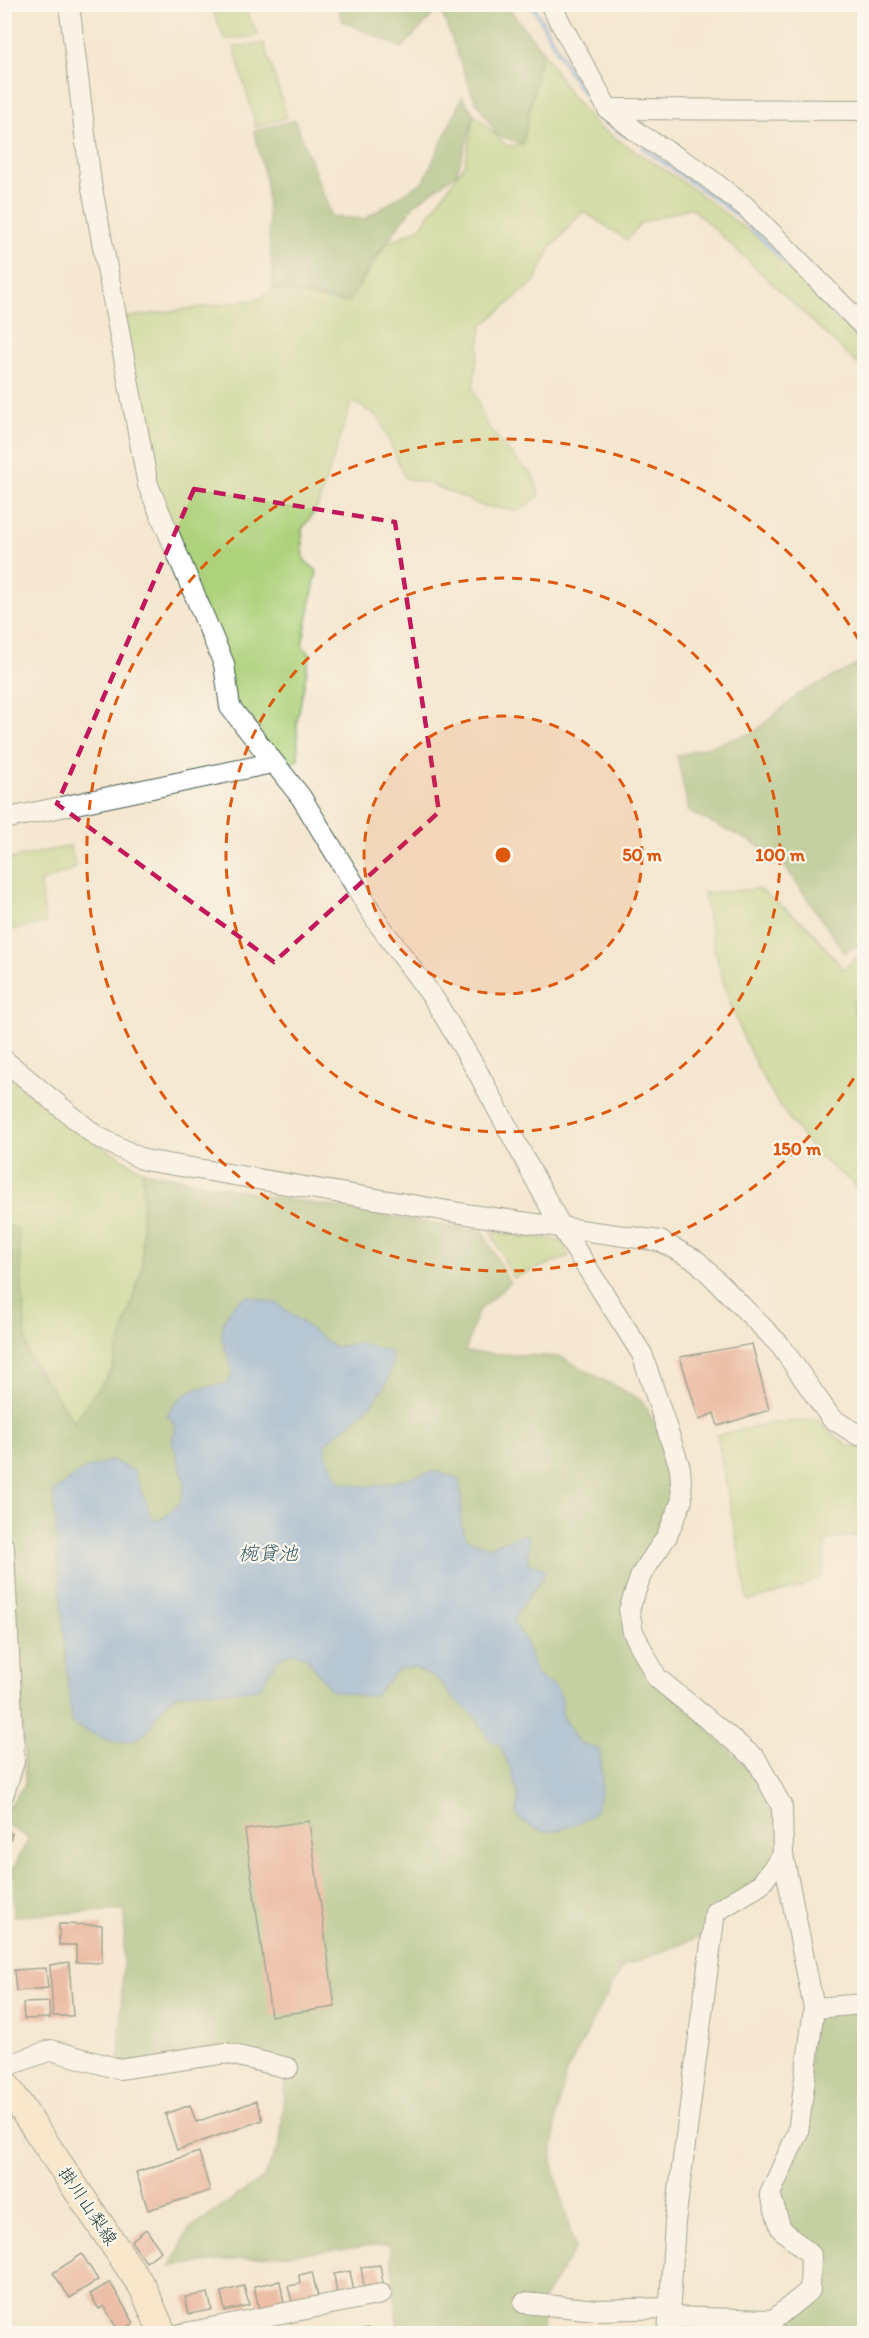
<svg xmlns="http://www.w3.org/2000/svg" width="869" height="2338" font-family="Itim,'Klee One',sans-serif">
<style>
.green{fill:#aed27b;stroke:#668858;stroke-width:1.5}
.forest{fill:#8ab46b;stroke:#547850;stroke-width:1.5}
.water{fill:#689ed5;stroke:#446e84;stroke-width:1.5}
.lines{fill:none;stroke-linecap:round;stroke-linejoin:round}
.stream{stroke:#689ed5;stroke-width:5}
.building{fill:#e08c75}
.minor-casing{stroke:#3f564b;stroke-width:22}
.secondary-casing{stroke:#3f564b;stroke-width:29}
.minor{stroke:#fff;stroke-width:20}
.secondary{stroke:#fbe6c4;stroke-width:27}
.marked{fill:none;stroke:#c2185b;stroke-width:4.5;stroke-dasharray:12 8;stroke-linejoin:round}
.ring{fill:none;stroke:#de580e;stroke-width:3;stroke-dasharray:10 8}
.labels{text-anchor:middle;stroke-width:4.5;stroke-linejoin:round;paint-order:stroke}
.street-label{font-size:18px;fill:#1f3d34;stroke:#fbf7ec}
.water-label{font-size:20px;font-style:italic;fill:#355a64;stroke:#fbf7ec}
.centre{fill:#de580e;stroke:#fbf7ec;stroke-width:3}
.ring-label{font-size:18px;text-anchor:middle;font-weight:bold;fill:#de580e;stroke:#fbf7ec;stroke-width:4.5;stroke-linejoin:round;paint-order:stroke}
</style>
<rect width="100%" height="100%" fill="#fbf7ec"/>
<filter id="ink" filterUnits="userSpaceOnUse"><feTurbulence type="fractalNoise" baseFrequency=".0167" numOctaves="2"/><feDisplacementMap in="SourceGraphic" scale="12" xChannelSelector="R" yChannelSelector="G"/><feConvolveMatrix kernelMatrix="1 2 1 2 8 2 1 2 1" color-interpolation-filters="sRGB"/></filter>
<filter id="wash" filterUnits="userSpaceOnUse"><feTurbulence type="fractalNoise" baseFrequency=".008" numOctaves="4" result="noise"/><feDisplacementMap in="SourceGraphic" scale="24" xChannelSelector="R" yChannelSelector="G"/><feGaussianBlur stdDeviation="1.35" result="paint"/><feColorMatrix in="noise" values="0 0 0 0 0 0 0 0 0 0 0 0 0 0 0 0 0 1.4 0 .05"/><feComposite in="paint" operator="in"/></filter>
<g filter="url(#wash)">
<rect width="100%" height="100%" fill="#f5e7d0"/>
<g class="green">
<polygon points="211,5 242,5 259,35 225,40"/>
<polygon points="264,43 287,117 256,127 234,47"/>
<polygon points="542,50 570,94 598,127 679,179 792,263 864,344 864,370 691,207 641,223 627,240 583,211 551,248 534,282 482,326 473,388 486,424 519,463 533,475 540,496 518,511 483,506 428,483 405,478 379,417 352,401 317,508 302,529 304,560 317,571 302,645 310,654 297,722 298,759 287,766 244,728 147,464 124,318 259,299 273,289 342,303 359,286 387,243 420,228 465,164 474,114 507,146 523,144"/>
<polygon points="70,846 76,868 40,883 46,923 5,931 5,860"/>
<path d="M 759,889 L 808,926 L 843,969 L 864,951 L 864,1037 L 852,1000 L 864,1050 L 864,1197 C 854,1180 835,1171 820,1158 C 813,1151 806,1141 800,1133 C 746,1066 716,977 704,893 Z"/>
<polygon points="4,1073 66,1124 143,1171 142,1268 112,1370 74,1422 27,1354 18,1230 5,1225"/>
<polygon points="491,1232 563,1241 569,1256 513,1278"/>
<polygon points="816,1420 849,1447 864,1447 864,1534 826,1540 823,1575 801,1587 748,1601 717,1435 772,1423"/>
</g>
<g class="forest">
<polygon points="338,5 506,5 542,50 523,144 497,135 473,96 440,7 402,48 342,21"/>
<polygon points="462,97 474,114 457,173 414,205 370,265 349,302 273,289 266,182 254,131 295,120 332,217 365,219 424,181"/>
<polygon points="864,661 864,943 844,952 784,865 754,843 689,812 677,756 753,733 799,694"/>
<polygon points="143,1171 263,1195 483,1232 510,1283 478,1311 465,1352 561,1357 641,1400 676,1458 673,1506 629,1610 657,1678 777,1798 783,1855 702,1936 622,1967 566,2073 556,2120 552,2161 575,2249 540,2304 543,2333 398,2333 390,2244 170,2266 189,2229 263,2178 280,2144 285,2081 295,2063 226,2053 119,2069 125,1910 14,1916 13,1869 29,1838 5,1824 4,1814 25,1784 12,1530 4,1520 5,1225 18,1229 27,1354 74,1422 112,1370 142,1268"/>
<polygon points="814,2008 864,2013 864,2333 772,2334 811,2289 811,2255 781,2229 772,2189 803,2125"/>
</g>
<path class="water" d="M 249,1296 L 278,1304 L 334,1347 L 361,1343 L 391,1352 C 398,1391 354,1420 327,1442 L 326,1455 L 340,1481 C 378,1495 395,1478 431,1472 C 439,1471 450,1476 458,1479 C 467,1505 454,1514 467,1539 L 488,1547 L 523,1534 L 529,1536 L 528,1563 L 545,1569 C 540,1589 522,1599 514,1621 L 525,1641 L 537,1676 L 555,1686 L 562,1698 L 562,1716 L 578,1742 L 599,1749 C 603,1768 605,1807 586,1819 C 580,1823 572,1826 565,1828 C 544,1836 532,1830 516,1815 L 519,1799 L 511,1769 L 500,1746 L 488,1739 L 475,1716 L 450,1696 L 439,1680 L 412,1667 L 398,1670 L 376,1695 L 361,1696 L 331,1690 L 306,1657 L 292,1652 L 277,1660 L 260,1688 C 233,1695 205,1686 178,1695 C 165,1699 158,1714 151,1725 C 131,1757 95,1737 71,1722 L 53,1492 L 83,1470 L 112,1460 L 133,1470 L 153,1521 L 162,1519 L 181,1502 L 185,1483 L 172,1441 L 176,1426 L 167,1415 C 184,1388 196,1388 226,1384 L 233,1374 C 229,1349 213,1339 228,1314 C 234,1303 238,1300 249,1296 Z"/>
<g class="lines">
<g class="stream">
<polyline points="532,4 570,73 603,120 626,136"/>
<polyline points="644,148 741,217 864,343"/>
</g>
</g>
<g id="blocks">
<g class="building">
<polygon points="752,1344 769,1410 718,1426 714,1413 699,1420 680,1357"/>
<polygon points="309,1821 335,2007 271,2016 245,1830"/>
<polygon points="4,1831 12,1834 5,1853 4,1853"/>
<polygon points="59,1924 102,1925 102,1963 76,1962 76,1945 59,1945"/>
<polygon points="69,1962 73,2016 53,2016 50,1965"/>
<polygon points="46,1968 48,1988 16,1991 14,1970"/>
<polygon points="49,2002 50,2018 24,2019 23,2003"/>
<polygon points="256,2101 263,2120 177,2150 165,2114 190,2105 196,2122"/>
<polygon points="199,2152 210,2191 148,2210 136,2172"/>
<polygon points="146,2229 161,2251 146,2262 131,2241"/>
<polygon points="82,2254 98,2280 70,2298 53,2273"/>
<polygon points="380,2265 383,2284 364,2287 361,2267"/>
<polygon points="350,2271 354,2292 337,2295 334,2274"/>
<polygon points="312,2272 318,2297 292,2302 288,2286 300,2284 299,2275"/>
<polygon points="280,2281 284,2304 259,2309 254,2286"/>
<polygon points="110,2282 134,2323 119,2332 104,2306 99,2309 90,2294"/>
<polygon points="244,2286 249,2305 225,2311 221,2292"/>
<polygon points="208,2293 212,2310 189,2314 185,2297"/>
<polygon points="369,2328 370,2334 350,2334 349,2331"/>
</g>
</g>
</g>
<g filter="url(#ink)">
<use href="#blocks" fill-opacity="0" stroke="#3f564b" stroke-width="1.5"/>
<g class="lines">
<g class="minor-casing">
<g id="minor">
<polyline points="69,4 91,183 148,485 224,664 230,707 301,797 378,923 434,999 476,1069 560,1225 642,1354 680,1468 682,1500 667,1536 641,1575 629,1610 633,1632 657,1678 756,1759 782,1807 783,1855 814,2008 798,2132 770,2194 781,2229 811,2255 810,2290 773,2320 772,2334"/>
<polyline points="550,4 608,109 641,135 698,170 746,207 864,327"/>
<polyline points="608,109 864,110"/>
<polyline points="4,819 272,763"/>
<polyline points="4,1060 96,1136 144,1160 472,1215 660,1241 697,1261 780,1345 831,1418 858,1435 864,1436"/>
<polyline points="4,1547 14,1762 4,1793"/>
<polyline points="814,2008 864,2004"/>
<polyline points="4,2067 51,2050 119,2069 226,2053 288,2068"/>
<polyline points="524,2303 598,2310 669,2308"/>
<polyline points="669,2317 773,2320"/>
<polyline points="181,2334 381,2294"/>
<polyline points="668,2334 675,2222 715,1912 760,1885 783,1855"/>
</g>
</g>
<g class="secondary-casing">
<polyline id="secondary" points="4,2082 143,2288 163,2334"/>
</g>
<use href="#minor" class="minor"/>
<use href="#secondary" class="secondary"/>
</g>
</g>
<path d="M0 0H869V2338H0ZM 194,489 L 395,522 L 439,812 L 274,962 L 57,804 Z" fill="#f5e7d0" fill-opacity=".55" fill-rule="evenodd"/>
<path class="marked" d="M 194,489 L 395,522 L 439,812 L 274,962 L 57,804 Z"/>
<circle cx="503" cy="855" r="139" fill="#de580e" fill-opacity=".12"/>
<g class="ring">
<circle cx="503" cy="855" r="139"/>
<circle cx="503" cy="855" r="277"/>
<path d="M863 1063A416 416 0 1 1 863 647"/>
</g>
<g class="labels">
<g class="street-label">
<text transform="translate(88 2206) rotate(56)" y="6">掛川山梨線</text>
</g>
<g class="water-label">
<text x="268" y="1560">椀貸池</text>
</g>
</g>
<circle cx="503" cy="855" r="9" class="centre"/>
<g class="ring-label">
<text x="642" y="861">50 m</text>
<text x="780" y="861">100 m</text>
<text x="797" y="1155">150 m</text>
</g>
<rect width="869" height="2338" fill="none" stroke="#fbf7ec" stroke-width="24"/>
</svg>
